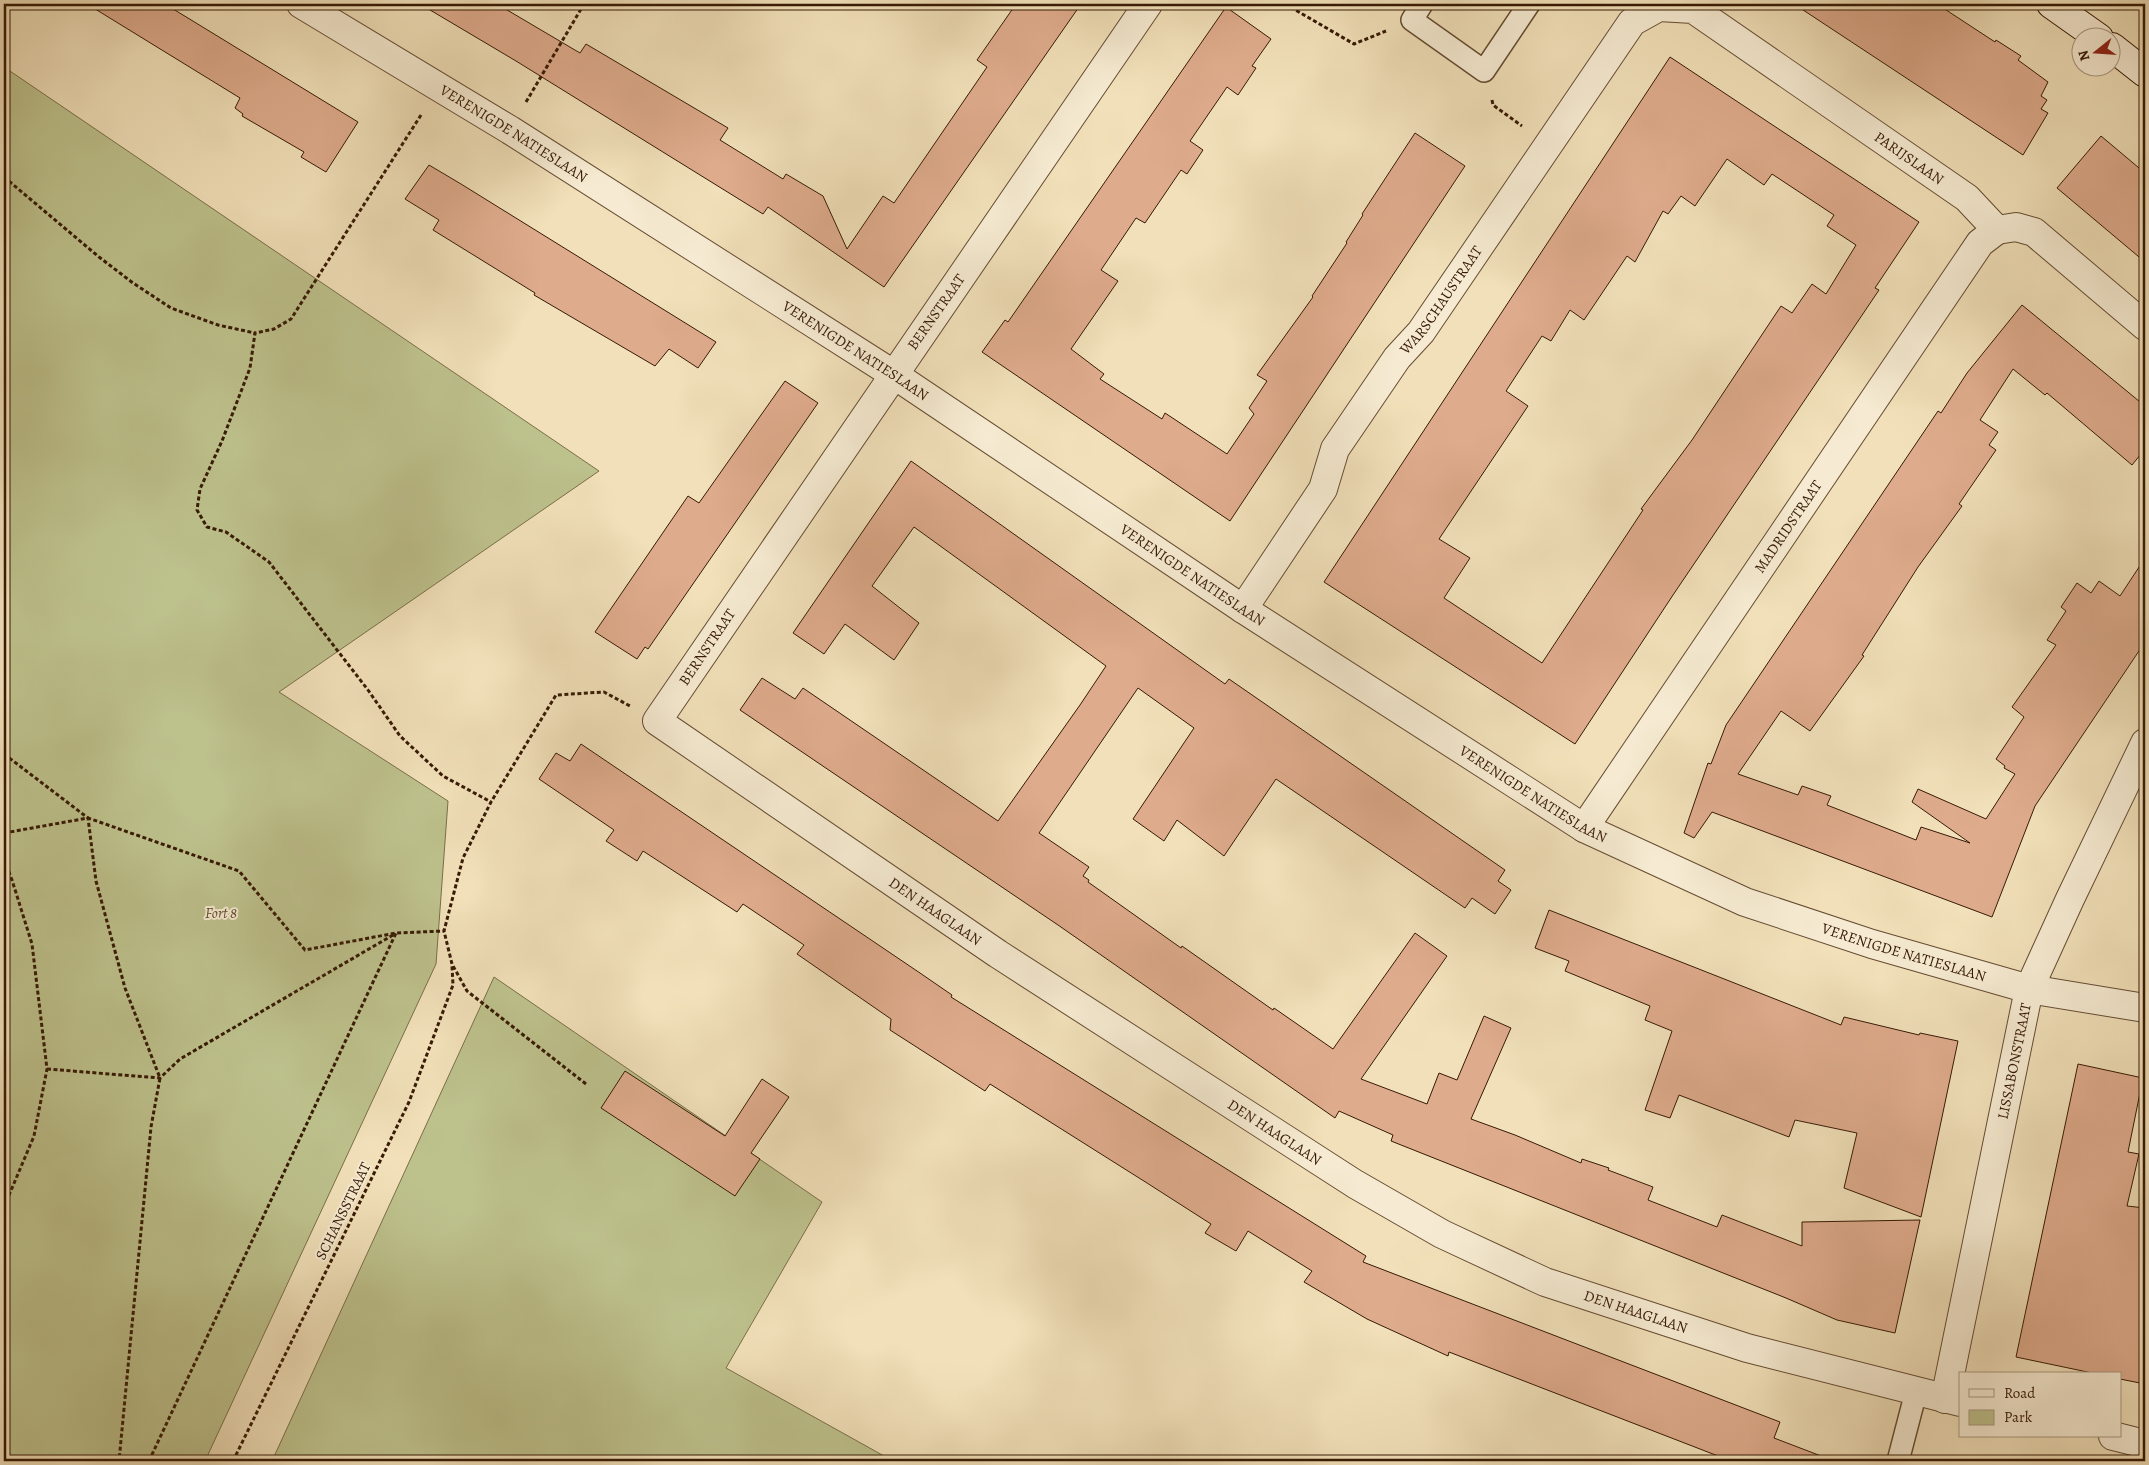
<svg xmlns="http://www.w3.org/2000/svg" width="2149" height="1465" font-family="Alegreya,serif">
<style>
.green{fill:#bdc18c;stroke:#7a6e48}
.building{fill:#deab8c;stroke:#371a05;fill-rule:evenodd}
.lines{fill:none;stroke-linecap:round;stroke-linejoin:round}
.lane-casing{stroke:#664c32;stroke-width:24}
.street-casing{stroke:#664c32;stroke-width:30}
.secondary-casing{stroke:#371a05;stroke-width:30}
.path{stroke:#371a05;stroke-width:3;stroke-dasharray:4 2.5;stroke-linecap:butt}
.lane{stroke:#f6ebd2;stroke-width:21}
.street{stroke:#f6ebd2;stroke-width:28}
.secondary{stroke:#f6ebd2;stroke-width:28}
.labels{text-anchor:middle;stroke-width:4;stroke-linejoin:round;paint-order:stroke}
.street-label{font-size:15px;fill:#371a05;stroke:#f6ebd2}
.park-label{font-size:15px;font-style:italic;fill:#5f4c2e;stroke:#f6ebd2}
</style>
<rect width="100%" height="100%" fill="#f1e0b9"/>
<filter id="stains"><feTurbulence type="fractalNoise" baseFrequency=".004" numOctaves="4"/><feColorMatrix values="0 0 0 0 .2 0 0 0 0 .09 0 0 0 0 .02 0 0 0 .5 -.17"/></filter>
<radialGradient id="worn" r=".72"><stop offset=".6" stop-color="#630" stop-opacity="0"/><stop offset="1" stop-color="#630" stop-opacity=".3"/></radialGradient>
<g class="green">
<polygon points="4,67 599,471 279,692 448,801 436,964 205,1461 4,1461"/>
<polygon points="494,977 822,1202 726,1368 893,1461 272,1461"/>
</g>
<g class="building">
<polygon points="87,4 165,4 358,122 326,172 301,157 304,152 242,116 243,114 235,108 240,98"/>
<polygon points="420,4 497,4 580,53 586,44 728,128 720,140 783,179 786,174 823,196 847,249 883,196 894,203 987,67 977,60 1016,4 1081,4 884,287 768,207 763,214 516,61"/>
<polygon points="1794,4 1937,4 1995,42 1996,40 2021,56 2018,60 2048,82 2041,96 2047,100 2041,109 2048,113 2023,155"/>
<polygon points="1226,7 1271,39 1252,66 1256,68 1238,95 1227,87 1190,141 1203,150 1187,174 1181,170 1145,223 1136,218 1101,270 1118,281 1071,349 1104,374 1100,379 1162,419 1165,413 1227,454 1254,414 1249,408 1267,381 1257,375 1313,297 1312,296 1347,243 1346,242 1363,215 1362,214 1415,133 1465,166 1230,521 982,352 1005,320 1008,322"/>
<path d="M 1670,57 L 1919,222 L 1875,288 L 1879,290 L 1848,336 L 1673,595 L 1575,744 L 1324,582 ZM 1727,159 L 1764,185 L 1772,174 L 1834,215 L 1827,226 L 1856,245 L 1826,294 L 1812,284 L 1792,313 L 1781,306 L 1692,440 L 1641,509 L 1643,510 L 1542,663 L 1444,598 L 1470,558 L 1439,539 L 1528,406 L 1506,391 L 1542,336 L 1551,341 L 1570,310 L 1584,320 L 1627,256 L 1635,262 L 1663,211 L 1668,214 L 1681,196 L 1695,206 Z"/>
<polygon points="2101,136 2145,173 2145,262 2057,188"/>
<polygon points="429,165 461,184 716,342 698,368 669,349 655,366 534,295 535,293 433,230 439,220 405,199"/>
<polygon points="2022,305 2145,406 2145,449 2132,465 2047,393 2045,395 2013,369 1980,420 1998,432 1989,445 1996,450 1959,504 1962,506 1918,567 1862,655 1864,656 1810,731 1781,711 1738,774 1798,795 1802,786 1831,796 1827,805 1916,840 1921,827 1970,843 1912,802 1918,789 1986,819 2015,774 2004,768 2005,766 1996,759 2024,717 2012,707 2056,645 2047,640 2066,611 2061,607 2077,583 2091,593 2099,581 2120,596 2145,558 2145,642 2035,806 1992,917 1712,812 1694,838 1684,833 1708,763 1711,764 1726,725 1938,411 1941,413 1967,373"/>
<polygon points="785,381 818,403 648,649 645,647 637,659 595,632 688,496 699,503"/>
<polygon points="911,461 1225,684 1229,679 1505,870 1498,881 1511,890 1495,914 1472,898 1465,908 1276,779 1224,856 1177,820 1164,841 1133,819 1194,728 1138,688 1039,833 1089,867 1083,876 1089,880 1088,882 1181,948 1182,946 1273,1010 1274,1008 1333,1049 1415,933 1447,956 1361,1079 1427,1104 1439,1073 1457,1080 1484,1016 1511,1028 1471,1119 1515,1135 1581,1163 1582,1159 1609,1168 1608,1170 1653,1187 1648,1200 1717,1227 1722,1215 1802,1246 1802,1222 1920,1220 1895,1333 1837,1320 1786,1298 1391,1141 1393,1135 1339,1111 1335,1118 1058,925 740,710 762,678 795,699 803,688 998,821 1080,705 1106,666 914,527 872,586 919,623 894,660 845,624 824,654 793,633"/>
<polygon points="581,744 920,973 952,995 951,997 1366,1256 1363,1262 1780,1422 1774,1438 1829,1459 1829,1461 1731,1461 1449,1352 1448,1356 1367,1319 1304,1282 1312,1271 1248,1231 1236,1251 1205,1233 1211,1224 1147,1183 990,1084 985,1091 890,1030 891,1019 797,954 804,945 743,904 737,912 643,851 637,861 606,841 614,830 539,779 556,753 570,761"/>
<polygon points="1549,910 1841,1025 1844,1017 1919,1035 1920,1033 1958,1041 1921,1217 1844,1188 1857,1133 1795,1120 1789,1137 1679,1095 1670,1118 1645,1110 1672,1031 1645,1020 1650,1006 1565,971 1569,961 1535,948"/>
<polygon points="2078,1064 2143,1078 2128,1152 2139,1154 2127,1206 2145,1208 2145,1384 2120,1379 2120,1374 2097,1374 2016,1357"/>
<polygon points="625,1071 725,1136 762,1079 789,1097 751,1153 760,1159 735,1196 601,1108"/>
</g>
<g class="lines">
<g class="lane-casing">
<g id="lane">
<polyline points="1422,4 1412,20 1484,71 1529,4"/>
<polyline points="1898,1461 1916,1392"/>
</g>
</g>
<g class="street-casing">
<g id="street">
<path id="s1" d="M 301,4 L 510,130 L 893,374 L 1243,609 L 1584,828 L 1745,902 L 1872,944 L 2029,989 L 2145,1008"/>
<path id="s2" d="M 1148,4 L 657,721 L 998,954 L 1355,1184 L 1442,1234 L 1545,1282 L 1747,1348 L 1960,1402"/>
<polyline points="1997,230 2016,227 2034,232 2145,326"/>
<path id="s3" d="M 1243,609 L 1323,489 L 1335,449 L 1397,358 L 1421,332 L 1632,22 L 1659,7 L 1693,9 L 1967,198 L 1997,230"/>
<path id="s4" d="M 1584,828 L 1980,243 L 1997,230"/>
<path id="s5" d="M 1945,1399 L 2029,989 L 2070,899 L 2145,743"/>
<polyline points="2113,1436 2145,1444"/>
</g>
</g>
<g class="secondary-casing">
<g id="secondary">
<polyline points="2051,4 2099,38"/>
<polyline points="2112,47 2145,73"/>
</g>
</g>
<g class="path">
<polyline points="1285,4 1354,44 1386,31"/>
<polyline points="1492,100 1493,105 1522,126"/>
<polyline points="526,102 584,4"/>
<polyline points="421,115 291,319 274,329 255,333 250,368 222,441 200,489 197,510 207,527 226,532 269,562 368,690 400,736 443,776 491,802"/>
<polyline points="4,177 99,257 133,283 171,308 218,325 255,333"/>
<polyline points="4,754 88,818 96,881 125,988 160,1078 151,1127 119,1461"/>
<polyline points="4,833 88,818 239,871 305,950 396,933 444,931"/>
<polyline points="4,859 12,880 32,944 47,1069 34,1136 4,1207"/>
<polyline points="47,1069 160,1078 180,1059 393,935"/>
<polyline points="586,1084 467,991 452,964 444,931 463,858 491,802 556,695 604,692 630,706"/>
<polyline points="149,1461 396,933"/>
<polyline points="233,1461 409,1102 453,985 452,966"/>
</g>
<use href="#lane" class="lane"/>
<use href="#street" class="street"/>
<use href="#secondary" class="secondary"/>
</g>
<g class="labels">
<g class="street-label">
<text dy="5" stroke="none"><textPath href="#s1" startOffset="249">VERENIGDE NATIESLAAN</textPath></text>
<text dy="5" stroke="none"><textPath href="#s3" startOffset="1034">PARIJSLAAN</textPath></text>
<text dy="5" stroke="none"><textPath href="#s3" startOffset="369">WARSCHAUSTRAAT</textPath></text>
<text transform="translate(936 312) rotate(-55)" y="5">BERNSTRAAT</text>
<text dy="5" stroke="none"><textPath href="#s1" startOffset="654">VERENIGDE NATIESLAAN</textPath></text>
<text dy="5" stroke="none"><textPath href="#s4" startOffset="364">MADRIDSTRAAT</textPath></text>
<text dy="5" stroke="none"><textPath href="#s1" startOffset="1059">VERENIGDE NATIESLAAN</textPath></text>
<text transform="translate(707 647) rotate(-56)" y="5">BERNSTRAAT</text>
<text dy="5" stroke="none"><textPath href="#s1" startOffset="1464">VERENIGDE NATIESLAAN</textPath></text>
<text dy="5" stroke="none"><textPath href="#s2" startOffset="1206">DEN HAAGLAAN</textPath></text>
<text dy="5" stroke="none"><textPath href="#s1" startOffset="1869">VERENIGDE NATIESLAAN</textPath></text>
<text dy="5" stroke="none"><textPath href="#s5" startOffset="345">LISSABONSTRAAT</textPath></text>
<text dy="5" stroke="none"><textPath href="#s2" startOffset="1611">DEN HAAGLAAN</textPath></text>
<text transform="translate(343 1211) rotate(-64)" y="5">SCHANSSTRAAT</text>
<text dy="5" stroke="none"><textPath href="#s2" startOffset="2016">DEN HAAGLAAN</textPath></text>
</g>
<g class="park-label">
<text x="221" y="918">Fort 8</text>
</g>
</g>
<rect width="2149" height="1465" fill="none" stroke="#f1e0b9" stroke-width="20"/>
<rect x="5" y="5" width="2139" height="1455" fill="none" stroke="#371a05" stroke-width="2.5"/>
<rect x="10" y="10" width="2129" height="1445" fill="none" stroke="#371a05"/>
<rect x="1959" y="1372" width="162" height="65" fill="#f6ebd2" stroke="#aa9780"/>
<rect x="1969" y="1389" width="25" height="8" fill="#f6ebd2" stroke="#aa9780"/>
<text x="2004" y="1398" font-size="15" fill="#371a05">Road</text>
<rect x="1969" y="1410" width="25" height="15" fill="#bdc18c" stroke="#aa9780"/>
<text x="2004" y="1422" font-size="15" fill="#371a05">Park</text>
<g transform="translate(2096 52) rotate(253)"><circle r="24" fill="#f6ebd2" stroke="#aa9780"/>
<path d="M0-4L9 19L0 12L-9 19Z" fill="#8f2418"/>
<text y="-8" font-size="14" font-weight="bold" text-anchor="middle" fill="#371a05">N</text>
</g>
<rect width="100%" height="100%" filter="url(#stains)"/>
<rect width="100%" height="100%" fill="url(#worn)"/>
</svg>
